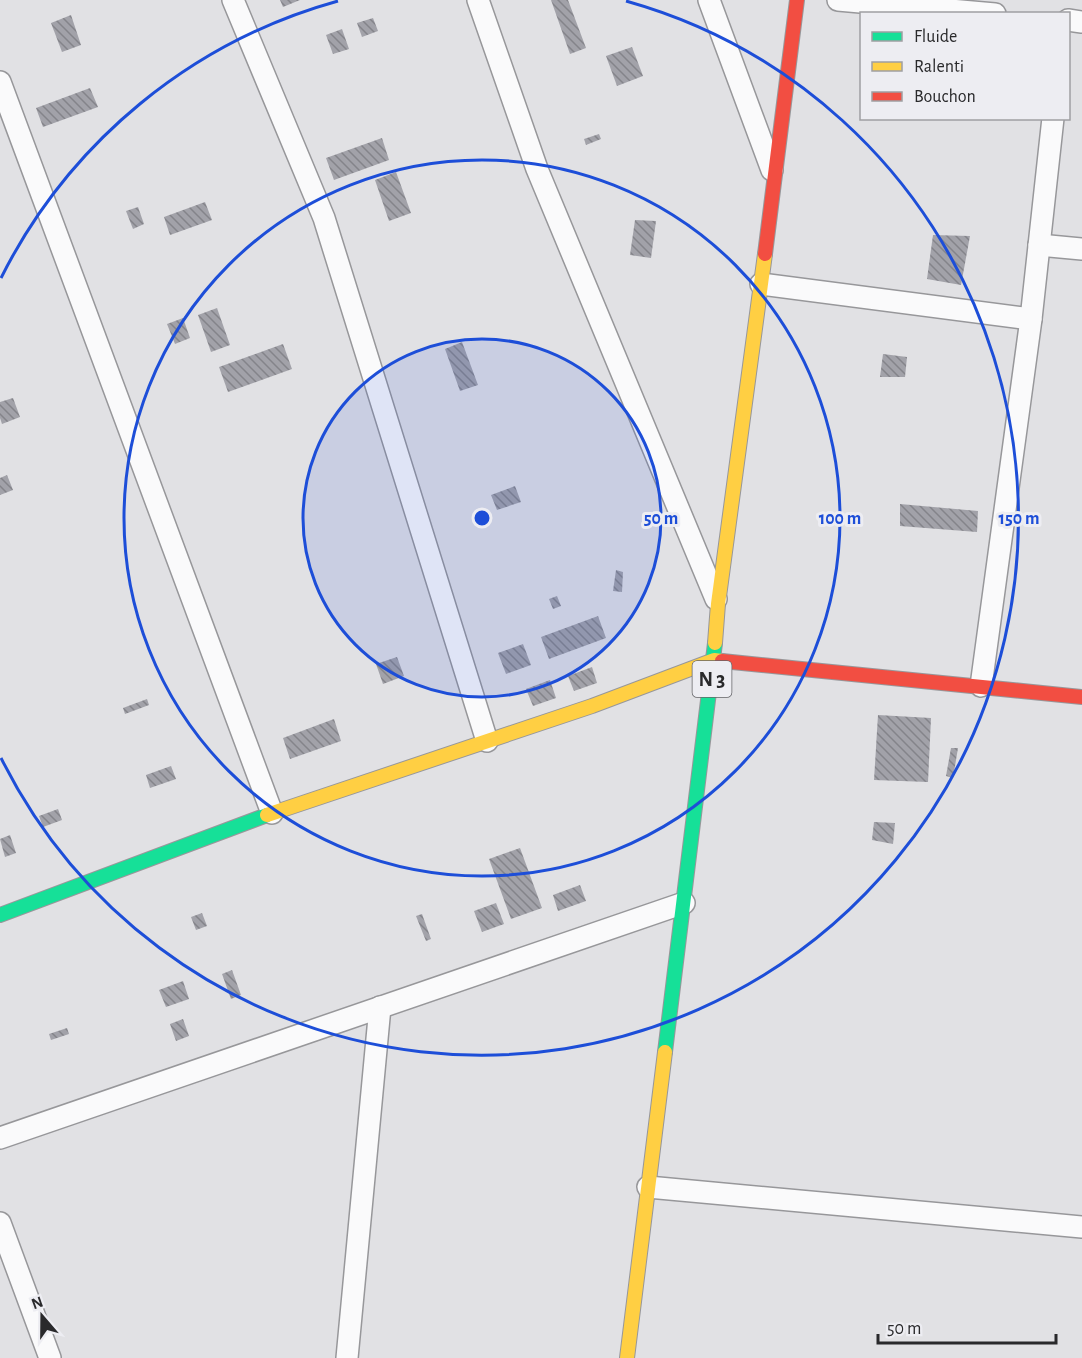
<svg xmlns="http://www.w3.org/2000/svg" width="1082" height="1358" font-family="'Alegreya Sans',sans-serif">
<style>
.building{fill:url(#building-back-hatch)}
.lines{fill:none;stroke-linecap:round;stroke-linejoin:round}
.street-casing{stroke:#97979a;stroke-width:24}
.fast-casing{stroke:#97979a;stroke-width:16}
.slow-casing{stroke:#97979a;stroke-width:16}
.jam-casing{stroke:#97979a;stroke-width:16}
.street{stroke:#fafafb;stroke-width:21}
.fast{stroke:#16e098;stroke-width:14}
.slow{stroke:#ffcf43;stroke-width:14}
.jam{stroke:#f24e42;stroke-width:14}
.ring{fill:none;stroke:#1d4ed8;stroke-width:3}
.labels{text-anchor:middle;stroke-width:6;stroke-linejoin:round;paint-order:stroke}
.shield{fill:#ededf2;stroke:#646467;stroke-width:1.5}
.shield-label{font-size:21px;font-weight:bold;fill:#29292b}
.centre{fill:#1d4ed8;stroke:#ededf2;stroke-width:3}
.ring-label{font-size:18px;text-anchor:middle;font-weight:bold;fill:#1d4ed8;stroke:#ededf2;stroke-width:6;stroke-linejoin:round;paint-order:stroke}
</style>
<defs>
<pattern id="building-back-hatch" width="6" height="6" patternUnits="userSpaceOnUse" patternTransform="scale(1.5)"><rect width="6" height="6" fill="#a2a2a9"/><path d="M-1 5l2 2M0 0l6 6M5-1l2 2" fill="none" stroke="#84848a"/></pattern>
</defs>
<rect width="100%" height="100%" fill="#e1e1e4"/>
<g class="building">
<polygon points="280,0 300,0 283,7"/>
<polygon points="551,0 568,0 586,48 570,54"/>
<polygon points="71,15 81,45 62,52 51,23"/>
<polygon points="373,18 378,31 362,37 357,23"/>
<polygon points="342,29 349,49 333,54 326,35"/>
<polygon points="632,47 643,76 617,86 606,56"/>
<polygon points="90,88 98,107 43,127 36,108"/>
<polygon points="599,134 601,139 586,145 584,139"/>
<polygon points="382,138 389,160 334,180 326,158"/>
<polygon points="396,172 411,213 389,221 375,180"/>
<polygon points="205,202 212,220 170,235 164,217"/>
<polygon points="138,207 144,224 133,229 126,211"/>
<polygon points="635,220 656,221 651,258 630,255"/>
<polygon points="933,235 970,236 961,285 927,279"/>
<polygon points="217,308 230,345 211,352 198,315"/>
<polygon points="183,318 190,338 175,344 167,324"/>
<polygon points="462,342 478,385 460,391 445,349"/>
<polygon points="283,344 292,369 228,392 219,367"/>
<polygon points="883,354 907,357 905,377 880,377"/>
<polygon points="13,398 20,417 2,424 0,418 0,402"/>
<polygon points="7,475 13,490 0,495 0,478"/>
<polygon points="515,486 521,502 497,510 491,495"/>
<polygon points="900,504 978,511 977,532 900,526"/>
<polygon points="616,570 623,572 622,592 613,591"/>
<polygon points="557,596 561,606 553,609 549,599"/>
<polygon points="598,616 606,638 549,659 541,637"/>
<polygon points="523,644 531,665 506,674 498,653"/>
<polygon points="397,657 404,676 383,684 376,664"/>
<polygon points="592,667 597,683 574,691 568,676"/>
<polygon points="550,680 556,698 533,706 526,689"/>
<polygon points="147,699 149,705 125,714 123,708"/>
<polygon points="878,715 931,718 928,782 874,780"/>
<polygon points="334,719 341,741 290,759 283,738"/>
<polygon points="951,748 958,748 953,778 946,776"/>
<polygon points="171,766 176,779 150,788 146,775"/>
<polygon points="58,809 62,820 43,827 39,816"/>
<polygon points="874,822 895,823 893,844 872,840"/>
<polygon points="10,835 16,853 5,857 0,839"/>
<polygon points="520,848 542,908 511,919 489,859"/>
<polygon points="580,885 586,901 558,911 553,895"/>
<polygon points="496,903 504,924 482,932 474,911"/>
<polygon points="202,913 207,926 196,930 191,917"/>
<polygon points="422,914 431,939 426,941 416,916"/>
<polygon points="232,970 241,995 231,999 222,974"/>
<polygon points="183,981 189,999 166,1007 159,990"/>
<polygon points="183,1019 189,1036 176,1041 170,1024"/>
<polygon points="67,1028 69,1034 51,1040 49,1034"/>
</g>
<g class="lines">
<g class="street-casing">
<g id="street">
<polyline points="233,0 324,218 487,741"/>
<polyline points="478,0 537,169 716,599"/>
<polyline points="709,0 772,170"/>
<polyline points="838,0 995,14"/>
<polyline points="1068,20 1082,22"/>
<polyline points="0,82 272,813"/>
<polyline points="1039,245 1082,249"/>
<polyline points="761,284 1031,319"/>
<polyline points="981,686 1031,319 1053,118"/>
<polyline points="0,1138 684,903"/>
<polyline points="648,1187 1082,1227"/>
<polyline points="0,1223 50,1358"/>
<polyline points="347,1358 380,1007"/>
</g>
</g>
<g class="fast-casing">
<g id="fast">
<polyline points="0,915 267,815"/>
<polyline points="665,1052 715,643"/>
</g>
</g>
<g class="slow-casing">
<g id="slow">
<polyline points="715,643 718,604 765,254"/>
<polyline points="267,815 592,706 714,660 722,661"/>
<polyline points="627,1358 665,1052"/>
</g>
</g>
<g class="jam-casing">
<g id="jam">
<polyline points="765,254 797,0"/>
<polyline points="722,661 1082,697"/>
</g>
</g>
<use href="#street" class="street"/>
<use href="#fast" class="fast"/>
<use href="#slow" class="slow"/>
<use href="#jam" class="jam"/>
</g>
<circle cx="482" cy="518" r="179" fill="#1d4ed8" fill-opacity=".12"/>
<g class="ring">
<circle cx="482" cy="518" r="179"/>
<circle cx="482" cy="518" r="358"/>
<path d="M1 278A537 537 0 0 1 338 1M626 1A537 537 0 1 1 1 758"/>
</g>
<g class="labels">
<rect class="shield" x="692.5" y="661" width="39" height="36" rx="4.5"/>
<g class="shield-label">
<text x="712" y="686">N 3</text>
</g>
</g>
<circle cx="482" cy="518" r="9" class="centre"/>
<g class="ring-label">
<text x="661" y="524">50 m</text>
<text x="840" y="524">100 m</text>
<text x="1019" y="524">150 m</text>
</g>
<rect x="860" y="12" width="210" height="108" fill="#ededf2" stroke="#9f9fa2" stroke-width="1.5"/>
<rect x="872" y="32" width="30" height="9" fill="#16e098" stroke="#9f9fa2" stroke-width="1.5"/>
<text x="914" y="42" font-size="18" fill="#29292b">Fluide</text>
<rect x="872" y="62" width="30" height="9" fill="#ffcf43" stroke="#9f9fa2" stroke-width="1.5"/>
<text x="914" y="72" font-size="18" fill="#29292b">Ralenti</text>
<rect x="872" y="92" width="30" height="9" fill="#f24e42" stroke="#9f9fa2" stroke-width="1.5"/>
<text x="914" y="102" font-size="18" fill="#29292b">Bouchon</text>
<g transform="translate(42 1316) rotate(340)" stroke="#ededf2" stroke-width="4.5" paint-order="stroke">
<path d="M0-4.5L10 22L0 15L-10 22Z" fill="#29292b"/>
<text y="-9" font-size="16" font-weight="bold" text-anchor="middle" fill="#29292b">N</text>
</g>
<path d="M878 1334v9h178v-9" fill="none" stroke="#29292b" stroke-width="3"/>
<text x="887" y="1334" font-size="18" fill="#29292b" stroke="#ededf2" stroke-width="4.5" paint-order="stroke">50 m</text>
</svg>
